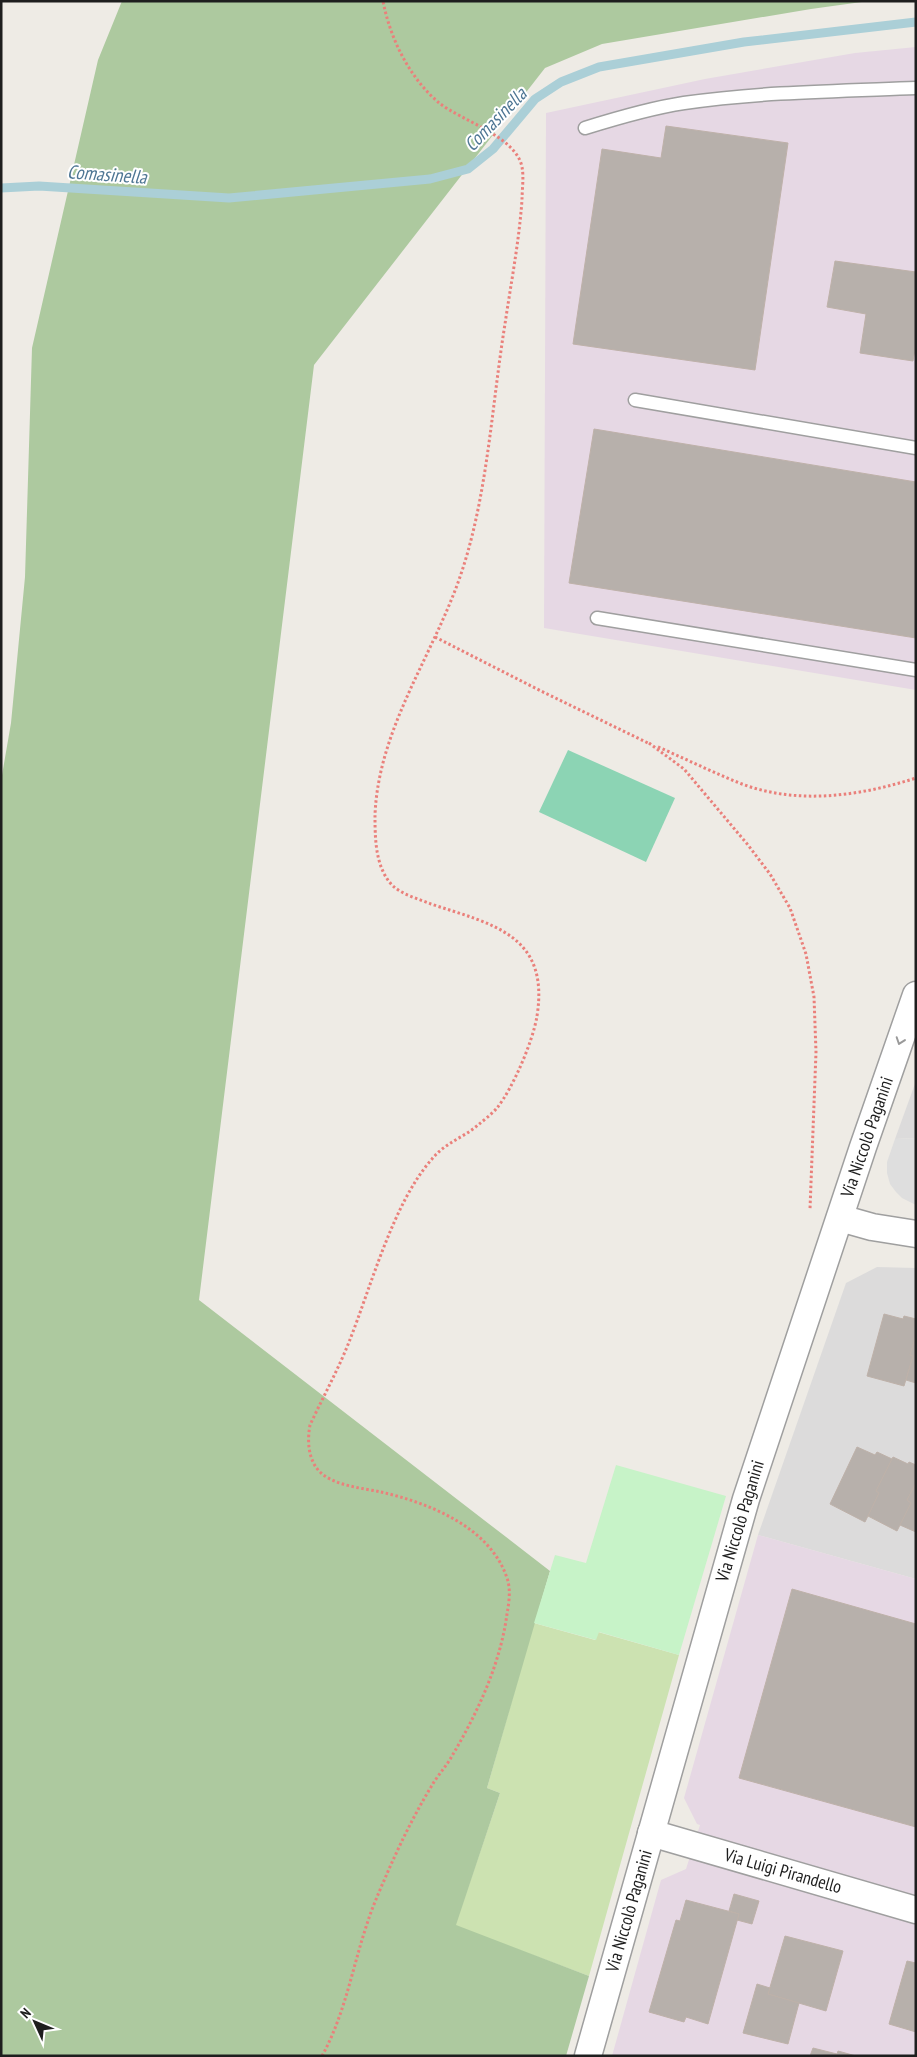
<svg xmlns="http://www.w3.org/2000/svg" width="917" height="2057" font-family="'PT Sans Narrow',sans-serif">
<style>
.residential{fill:#dcdbdb}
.industrial{fill:#e6d8e4}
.grass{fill:#cce2b1}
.forest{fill:#adc99f}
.park{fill:#c7f3c8}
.pitch{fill:#8cd4b4}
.parking{fill:#dedede}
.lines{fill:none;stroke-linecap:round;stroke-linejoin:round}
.stream{stroke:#abcfd7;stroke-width:9}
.building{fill:#b7b0ab;stroke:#beb1a9}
.lane-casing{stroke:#9f9f9f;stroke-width:15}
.street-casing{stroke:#9f9f9f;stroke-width:29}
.path{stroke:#ea807b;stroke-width:3;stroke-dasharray:2.5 2.5;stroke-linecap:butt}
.lane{stroke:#fff;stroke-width:12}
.street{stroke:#fff;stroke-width:26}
.oneway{stroke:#9a9a9a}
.labels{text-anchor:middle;stroke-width:4;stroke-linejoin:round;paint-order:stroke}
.street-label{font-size:18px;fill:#1e1e1e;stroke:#fff}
.water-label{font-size:19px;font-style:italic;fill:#4e7694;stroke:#fff}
</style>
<rect width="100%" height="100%" fill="#eeebe5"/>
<g class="residential">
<polygon points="916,1081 916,1138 895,1139"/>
<polygon points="877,1267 916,1268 916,1579 758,1535 846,1283"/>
</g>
<g class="industrial">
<polygon points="916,47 916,690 544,628 546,113 705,79 855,53"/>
<polygon points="758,1535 916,1579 916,2056 612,2056 661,1880 686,1869 700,1825 697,1824 684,1798"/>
</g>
<polygon class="grass" points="534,1623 595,1640 598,1632 679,1655 589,1976 455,1926 500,1793 487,1788"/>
<polygon class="forest" points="122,1 869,1 811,9 602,44 545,68 314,365 199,1300 550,1571 487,1788 500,1793 456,1925 589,1976 566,2056 1,2056 1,781 11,723 25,577 32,348 98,60"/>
<polygon class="park" points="616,1465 726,1496 679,1655 599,1632 596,1640 534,1623 555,1555 586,1563"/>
<polygon class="pitch" points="568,750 675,798 646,862 539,812"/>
<polygon class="parking" points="916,1138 916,1205 902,1198 896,1192 890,1184 887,1173 887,1162 895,1139"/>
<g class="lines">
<polyline class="stream" points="1,188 39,186 229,198 430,179 468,169 493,149 535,99 561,82 599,67 744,42 916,22"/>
</g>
<g class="building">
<polygon points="666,126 788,143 755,370 573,344 602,149 661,158"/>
<polygon points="835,261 916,272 916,344 913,361 860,353 866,314 827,307"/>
<polygon points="594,429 916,482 916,638 569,583"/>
<polygon points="884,1314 903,1319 904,1316 916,1319 916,1335 910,1355 913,1356 904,1386 867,1376"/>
<polygon points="916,1335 916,1383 906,1380 913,1356 910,1355"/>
<polygon points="857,1447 875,1455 877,1452 892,1459 876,1491 879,1493 865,1522 830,1504"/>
<polygon points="893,1457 908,1464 909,1462 916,1465 916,1483 907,1500 911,1503 897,1531 868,1516 879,1493 876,1491"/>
<polygon points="916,1483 916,1532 900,1525 911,1503 907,1500"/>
<polygon points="792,1589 916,1624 916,1827 739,1778"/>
<polygon points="734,1894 759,1901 752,1924 737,1920 739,1914 729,1911"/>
<polygon points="686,1900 739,1914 708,2024 686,2017 684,2022 649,2012 676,1920 680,1921"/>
<polygon points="785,1936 843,1951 826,2011 768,1994"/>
<polygon points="907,1961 916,1963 916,2032 889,2024"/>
<polygon points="757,1984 770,1988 768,1994 799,2003 788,2044 743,2033"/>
<polygon points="813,2048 837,2054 838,2051 856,2056 810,2056"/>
</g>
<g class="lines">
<g class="lane-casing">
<g id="lane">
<path d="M 585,128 C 617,118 651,108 684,103 C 761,92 839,91 916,88"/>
<polyline points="635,400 916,448"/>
<polyline points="597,618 916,670"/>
</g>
</g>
<g class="street-casing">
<g id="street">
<polyline points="840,1218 872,1227 916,1234"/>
<polyline points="651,1833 916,1910"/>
<polyline points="588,2056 746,1499 863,1147 916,995"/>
</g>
</g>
<g class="path">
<polyline points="435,637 541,691 650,744"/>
<polyline points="649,743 684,769 748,845 770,874 790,908 806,954 814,997 816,1052 810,1209"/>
<path d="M 658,747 C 686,759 714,773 742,784 C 798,805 860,796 916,778"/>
<path d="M 322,2056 C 345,2014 352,1969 367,1924 C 372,1908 379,1892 386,1876 C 399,1846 414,1815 431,1787 C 436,1778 443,1770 449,1761 C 476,1716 500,1666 507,1614 C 509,1603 511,1589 507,1578 C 490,1527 429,1503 381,1492 C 362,1488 336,1486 321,1473 C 308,1461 307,1441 310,1425 C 323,1397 338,1370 349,1342 C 371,1287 393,1203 432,1159 C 446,1142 463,1138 478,1125 C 484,1120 492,1114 497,1108 C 513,1088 533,1041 537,1016 C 550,934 491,924 431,904 C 419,899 403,895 393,886 C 375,868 375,838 375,815 C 378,738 422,671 450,603 C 487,516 490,416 505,324 C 511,283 519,242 522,200 C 522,190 524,177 522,167 C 516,136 461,121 438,102 C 409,77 390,38 383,1"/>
</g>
<use href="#lane" class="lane"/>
<use href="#street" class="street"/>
</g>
<defs><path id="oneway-chevron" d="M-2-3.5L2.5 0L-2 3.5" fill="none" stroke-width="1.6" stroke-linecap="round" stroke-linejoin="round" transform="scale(1.25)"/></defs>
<use class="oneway" href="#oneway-chevron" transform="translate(900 1041) rotate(109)"/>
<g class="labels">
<g class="street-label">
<text transform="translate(867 1137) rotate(-71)" y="6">Via Niccolò Paganini</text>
<text transform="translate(740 1521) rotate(-73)" y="6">Via Niccolò Paganini</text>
<text transform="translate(783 1871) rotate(16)" y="6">Via Luigi Pirandello</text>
<text transform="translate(629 1911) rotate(-74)" y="6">Via Niccolò Paganini</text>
</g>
<g class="water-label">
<text transform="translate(495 119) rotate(-46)" y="7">Comasinella</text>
<text transform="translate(107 174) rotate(4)" y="7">Comasinella</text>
</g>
</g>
<rect width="917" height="2057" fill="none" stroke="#1e1e1e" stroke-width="5"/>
<g transform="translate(35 2022) rotate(314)" stroke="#ffffff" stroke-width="4" paint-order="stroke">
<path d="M0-4L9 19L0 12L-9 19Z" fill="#1e1e1e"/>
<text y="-8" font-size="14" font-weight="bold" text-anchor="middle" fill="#1e1e1e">N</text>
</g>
</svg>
